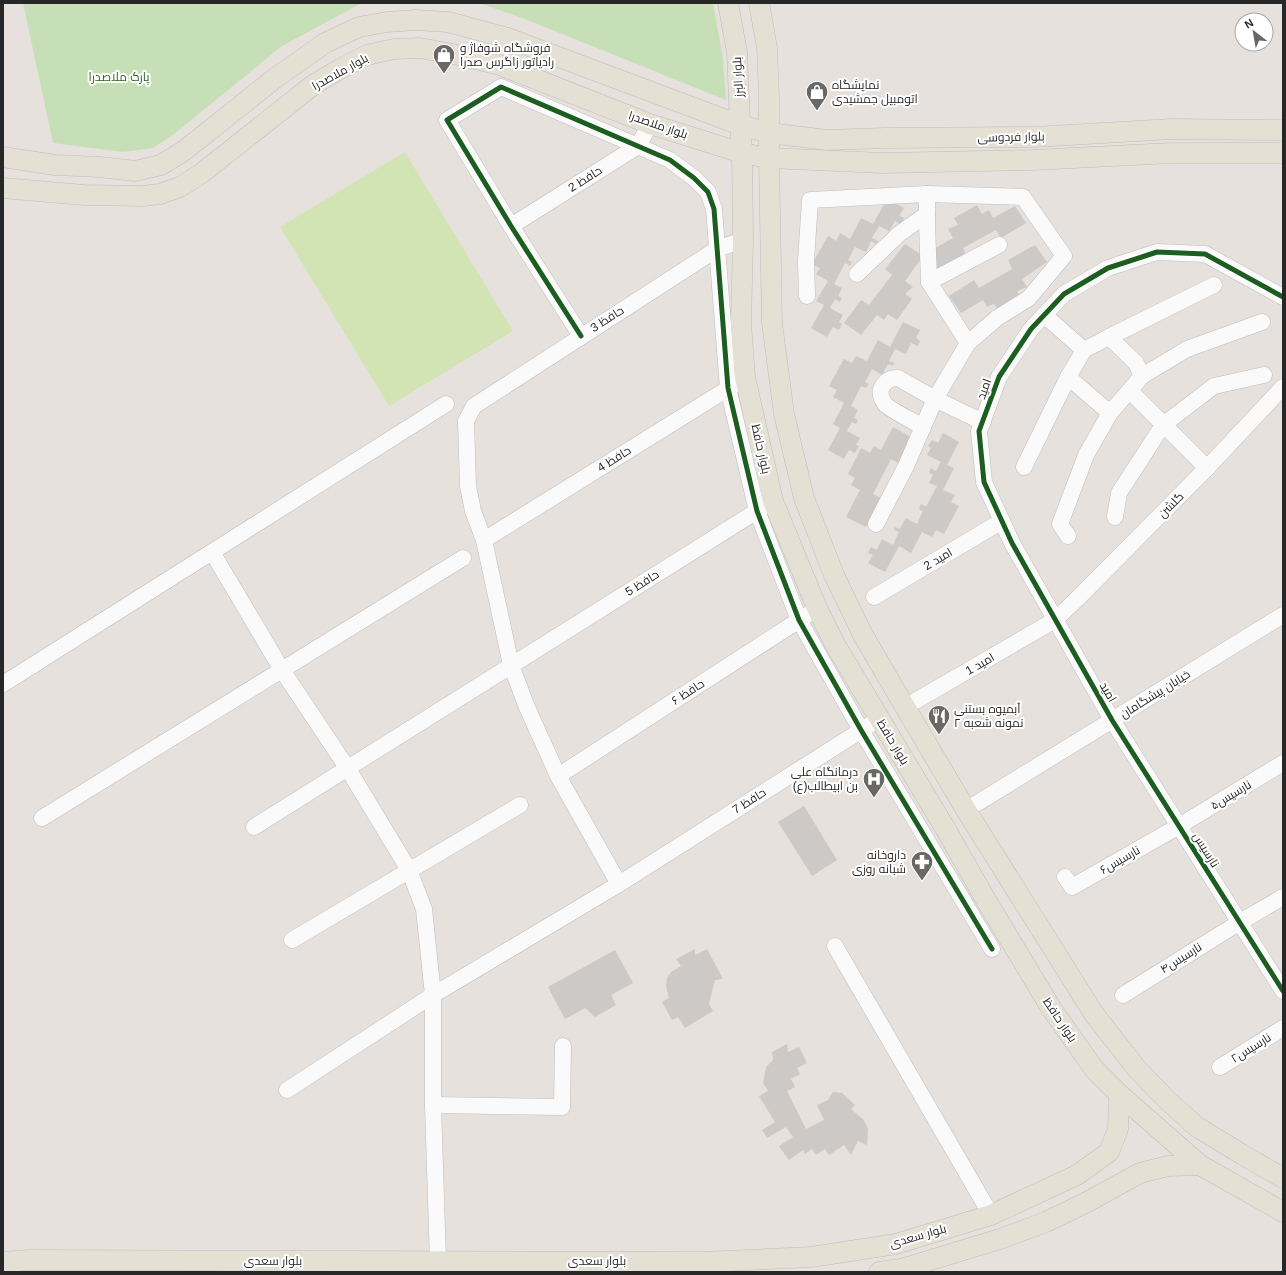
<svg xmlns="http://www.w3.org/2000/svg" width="1286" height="1275" font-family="Helvetica,Cairo,sans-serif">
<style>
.green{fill:#c7dfb6}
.pitch{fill:#d2e4b3}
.building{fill:#ccc9c6}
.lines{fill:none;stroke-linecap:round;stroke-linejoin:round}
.minor-casing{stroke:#bfbdbe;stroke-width:17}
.major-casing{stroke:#bfbdbb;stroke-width:21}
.minor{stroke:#fbfafa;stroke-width:16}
.major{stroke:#e4e0d3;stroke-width:20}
.cycleway-casing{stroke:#fff;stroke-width:8}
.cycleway{stroke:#1b5e20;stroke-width:5}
.labels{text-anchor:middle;stroke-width:4;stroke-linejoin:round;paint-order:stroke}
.poi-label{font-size:12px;fill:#272727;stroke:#fff;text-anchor:start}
.street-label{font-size:12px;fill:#272727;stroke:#fff}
.park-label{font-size:12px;fill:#295f1c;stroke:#fff}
</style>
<rect width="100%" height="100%" fill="#e6e1dc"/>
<g class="green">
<polygon points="23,3 362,3 282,46 174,134 153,148 123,152 53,143"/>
<polygon points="479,3 713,3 723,59 726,100 525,19"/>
</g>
<polygon class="pitch" points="405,152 513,331 389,406 280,227"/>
<g class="building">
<polygon points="887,199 904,208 899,216 904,218 901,224 895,221 889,231 879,226 872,238 878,241 876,244 871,241 866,252 855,247 848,260 852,262 850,266 845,263 834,284 842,288 838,296 842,298 840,302 835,299 830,308 843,315 839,322 842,324 839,330 833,327 827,337 811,328 824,305 816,301 828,281 816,274 820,268 812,264 828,236 836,241 840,233 850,239 861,218 873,224"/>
<polygon points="977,205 982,214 989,210 993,218 1015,206 1026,223 1001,238 996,230 963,248 967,257 939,271 927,253 953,238 948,229 958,225 954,218"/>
<polygon points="905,244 923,256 905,281 913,287 905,294 912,299 897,320 888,314 884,320 877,315 861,335 844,323 861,300 869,305 892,275 885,269"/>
<polygon points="1035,245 1047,262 1022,279 1027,287 1017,291 1021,298 999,312 994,304 987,307 983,300 961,313 949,296 974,280 979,288 1012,269 1008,260"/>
<polygon points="903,322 920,330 916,338 920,341 918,346 911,343 906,354 895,349 889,361 894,363 893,366 888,364 882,375 872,369 865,382 869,384 866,388 861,386 851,406 858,410 854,418 858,420 856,424 852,422 847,431 860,438 856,445 859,446 855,453 849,450 844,459 828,450 840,428 833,424 844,403 833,397 837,390 829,386 844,359 852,363 856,356 867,361 878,340 890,347"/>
<polygon points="893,427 913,438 900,464 891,459 873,494 881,498 866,527 846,517 860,490 851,485 855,478 848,474 861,448 870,453 874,446 881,450"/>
<polygon points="943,433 959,442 947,465 954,468 943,490 955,495 951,502 959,506 944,534 936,530 932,537 922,532 911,553 899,546 885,572 868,563 873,555 868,553 871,547 877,550 882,539 893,545 899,532 894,530 895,527 900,529 906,518 917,524 923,511 919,509 921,504 926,507 937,486 929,483 933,475 929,472 931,468 936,471 941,462 927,455 931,448 928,446 932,440 938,443"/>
<polygon points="804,806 837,860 812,876 778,822"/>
<polygon points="695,949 695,955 707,949 723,979 715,980 709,1004 713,1011 685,1028 678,1017 672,1020 662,1002 669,998 666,986 667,978 671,972 681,966 676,959"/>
<polygon points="615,950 633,983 611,995 616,1005 595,1017 585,1008 565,1019 548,987"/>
<polygon points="787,1044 788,1052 799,1047 807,1063 797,1068 800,1074 791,1079 795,1087 787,1091 806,1129 824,1120 817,1105 828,1100 833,1092 842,1093 855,1105 851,1109 864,1120 868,1129 867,1145 858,1141 851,1155 844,1145 829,1155 825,1149 816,1155 812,1149 805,1154 803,1150 789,1160 779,1146 793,1137 786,1127 767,1138 762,1130 775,1122 759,1096 768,1091 763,1083 766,1067 773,1060 772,1052"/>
</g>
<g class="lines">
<g class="minor-casing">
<g id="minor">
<polyline points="511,226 638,146 650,124"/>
<polyline points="857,274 899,234 927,214"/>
<polyline points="929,282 999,245"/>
<polyline points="807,296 806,261 810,200 927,194"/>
<polyline points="1283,297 1205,254 1157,252 1108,268 1064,294 1031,329 999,377 979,431 984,482 1012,543 1112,720 1283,991"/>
<polyline points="1044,315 1084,350"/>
<polyline points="581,336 511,226 447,120 501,87 670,160 694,178 708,192 714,209 728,388 757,511 799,620 861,730 992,949"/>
<polygon points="1109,337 1136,363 1142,376 1110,413 1068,377 1084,350"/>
<polyline points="1109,337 1214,285"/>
<polyline points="1142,376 1187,349 1262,322"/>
<polyline points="1130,391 1207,468"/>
<path d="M 923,427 C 915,422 890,410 885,404 C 881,399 879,392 882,387 C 886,380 891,378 898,378 L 935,399 L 983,422"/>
<polyline points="1024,467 1068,377"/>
<polyline points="1115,517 1119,493 1163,425 1214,386 1264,375"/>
<polyline points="876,524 906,466 935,399 968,343 997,318 1029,298 1064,256 1023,197 927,194 927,223 929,282 968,343"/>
<polyline points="1068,536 1060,524 1086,455 1110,413"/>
<polyline points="484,540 737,383"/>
<polyline points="212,552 282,670 348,769 409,870 424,909 433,995 433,1105 438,1261"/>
<polyline points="874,597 1002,521"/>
<polyline points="3,684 446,404"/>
<polyline points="905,707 1055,620 1077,599 1207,468 1283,387"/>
<polyline points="558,776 807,615"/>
<polyline points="966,810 1283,615"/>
<polyline points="42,818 463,558"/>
<polyline points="254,827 765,506"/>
<polyline points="1065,877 1072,887 1179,826 1283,763"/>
<polyline points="619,884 558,776 526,705 511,665 484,540 473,511 468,486 466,421 474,406 717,249 743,240"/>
<polyline points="292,940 520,805"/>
<polyline points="835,946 991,1215"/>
<polyline points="1123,995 1240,922 1283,897"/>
<polyline points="1220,1067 1283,1028"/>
<polyline points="287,1090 433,995 619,884 879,719"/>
<polyline points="433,1105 562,1107 563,1046"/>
</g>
</g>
<g class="major-casing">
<g id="major">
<polyline points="728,3 737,52 740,125 742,153 743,240 741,324 745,377 773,501 817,608 836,646 945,828 986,900 1051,1008 1094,1069 1119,1094 1200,1165 1283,1212"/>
<polyline points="759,3 767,48 769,97 769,158 772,323 784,414 804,498 834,575 863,635 905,707 966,810 1094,1014 1137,1069 1168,1101 1197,1127 1243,1155 1283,1178"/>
<polyline points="3,157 55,165 100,167 135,171 161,165 185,150 274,79 325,43 359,27 387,22 416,20 448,22 508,38 740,125 769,133 827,140 885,138 1034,137 1172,129 1283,130"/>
<polyline points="3,188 84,195 143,196 160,194 180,187 202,173 313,85 340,69 367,55 394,49 420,48 463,56 500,65 650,124 742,153 769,158 883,163 1033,160 1172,153 1283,153"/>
<polyline points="3,1262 29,1260 703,1262 811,1257 896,1244 991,1215 1077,1175 1109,1152 1118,1129 1119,1094"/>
<polyline points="879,1272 901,1269 1000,1239 1046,1222 1089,1201 1140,1173 1168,1166 1200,1165"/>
</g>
</g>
<use href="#minor" class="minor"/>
<use href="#major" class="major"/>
<g class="cycleway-casing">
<g id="cycleway">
<polyline points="1283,297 1205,254 1157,252 1108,268 1064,294 1031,329 999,377 979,431 984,482 1012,543 1112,720 1283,991"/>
<polyline points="581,336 511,226 447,120 501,87 670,160 694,178 708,192 714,209 728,388 757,511 799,620 861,730 992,949"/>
</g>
</g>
<use href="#cycleway" class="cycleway"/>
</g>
<defs>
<g id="shop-pin" transform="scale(1.15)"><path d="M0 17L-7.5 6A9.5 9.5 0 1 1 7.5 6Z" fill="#6a6866" stroke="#fff"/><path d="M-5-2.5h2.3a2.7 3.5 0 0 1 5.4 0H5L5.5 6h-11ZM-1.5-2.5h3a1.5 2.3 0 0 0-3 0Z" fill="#fff"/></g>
<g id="restaurant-pin" transform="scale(1.15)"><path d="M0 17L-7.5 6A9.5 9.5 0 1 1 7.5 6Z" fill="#6a6866" stroke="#fff"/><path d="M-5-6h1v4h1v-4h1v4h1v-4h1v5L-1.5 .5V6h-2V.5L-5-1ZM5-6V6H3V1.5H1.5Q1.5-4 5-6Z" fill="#fff"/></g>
<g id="hospital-pin" transform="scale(1.15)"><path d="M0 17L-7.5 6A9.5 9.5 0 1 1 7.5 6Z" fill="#6a6866" stroke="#fff"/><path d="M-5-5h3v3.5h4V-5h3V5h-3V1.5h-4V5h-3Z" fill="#fff"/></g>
<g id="pharmacy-pin" transform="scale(1.15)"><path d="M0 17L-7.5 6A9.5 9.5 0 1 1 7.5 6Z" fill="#6a6866" stroke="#fff"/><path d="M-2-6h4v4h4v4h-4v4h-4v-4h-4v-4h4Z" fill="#fff"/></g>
</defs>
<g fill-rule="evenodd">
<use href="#shop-pin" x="444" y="55"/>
<use href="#shop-pin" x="817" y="92"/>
<use href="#restaurant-pin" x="939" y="716"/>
<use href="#hospital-pin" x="874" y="779"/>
<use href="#pharmacy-pin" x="922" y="862"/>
</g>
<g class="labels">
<g class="poi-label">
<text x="460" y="52">فروشگاه شوفاژ و<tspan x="460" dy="14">رادیاتور زاگرس صدرا</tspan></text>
<text x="832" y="89">نمایشگاه<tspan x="832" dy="14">اتومبیل جمشیدی</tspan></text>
<text x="954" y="713">آبمیوه بستنی<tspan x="954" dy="14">نمونه شعبه ۲</tspan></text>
<text x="858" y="776" text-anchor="end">درمانگاه علی<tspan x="858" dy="14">بن ابیطالب(ع)</tspan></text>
<text x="906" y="859" text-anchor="end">داروخانه<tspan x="906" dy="14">شبانه روزی</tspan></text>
</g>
<g class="street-label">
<text transform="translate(340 72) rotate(-29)" y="4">بلوار ملاصدرا</text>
<text transform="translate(738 77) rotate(-93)" y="4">بلوار البرز</text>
<text transform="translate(658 125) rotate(19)" y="4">بلوار ملاصدرا</text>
<text transform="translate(1011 137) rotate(-1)" y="4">بلوار فردوسی</text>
<text transform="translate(585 179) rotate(-32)" y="4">حافظ 2</text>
<text transform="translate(607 319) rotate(-33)" y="4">حافظ 3</text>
<text transform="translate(984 389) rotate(-70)" y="4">امید</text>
<text transform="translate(761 449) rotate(77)" y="4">بلوار حافظ</text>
<text transform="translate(614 459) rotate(-32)" y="4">حافظ 4</text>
<text transform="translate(1171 505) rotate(-45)" y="4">گلشن</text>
<text transform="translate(938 559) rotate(-31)" y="4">امید 2</text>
<text transform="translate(642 583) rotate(-32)" y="4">حافظ 5</text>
<text transform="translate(980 664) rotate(-30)" y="4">امید 1</text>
<text transform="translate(688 692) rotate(-33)" y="4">حافظ ۶</text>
<text transform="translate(1108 692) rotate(60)" y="4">امید</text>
<text transform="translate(1155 694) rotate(-32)" y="4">خیابان پیشگامان</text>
<text transform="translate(893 742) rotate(59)" y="4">بلوار حافظ</text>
<text transform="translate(1231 795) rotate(-31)" y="4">نارسیس۵</text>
<text transform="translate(749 801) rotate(-32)" y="4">حافظ 7</text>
<text transform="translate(1206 850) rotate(58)" y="4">نارسیس</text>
<text transform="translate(1120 860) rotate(-30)" y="4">نارسیس۶</text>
<text transform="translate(1181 958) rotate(-32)" y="4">نارسیس۴</text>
<text transform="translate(1060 1020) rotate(56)" y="4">بلوار حافظ</text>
<text transform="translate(1251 1048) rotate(-32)" y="4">نارسیس۲</text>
<text transform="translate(918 1236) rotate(-16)" y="4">بلوار سعدی</text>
<text x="273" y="1265">بلوار سعدی</text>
<text x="597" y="1265">بلوار سعدی</text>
</g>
<g class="park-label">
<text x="119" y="81">پارک ملاصدرا</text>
</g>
</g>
<rect width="1286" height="1275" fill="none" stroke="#272727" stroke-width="8"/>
<g transform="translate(1254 32) rotate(329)"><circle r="19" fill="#ffffff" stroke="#a9a9a9"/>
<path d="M0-3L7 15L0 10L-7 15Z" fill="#6a6866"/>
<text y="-6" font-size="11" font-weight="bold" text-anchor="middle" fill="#272727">N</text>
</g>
</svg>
